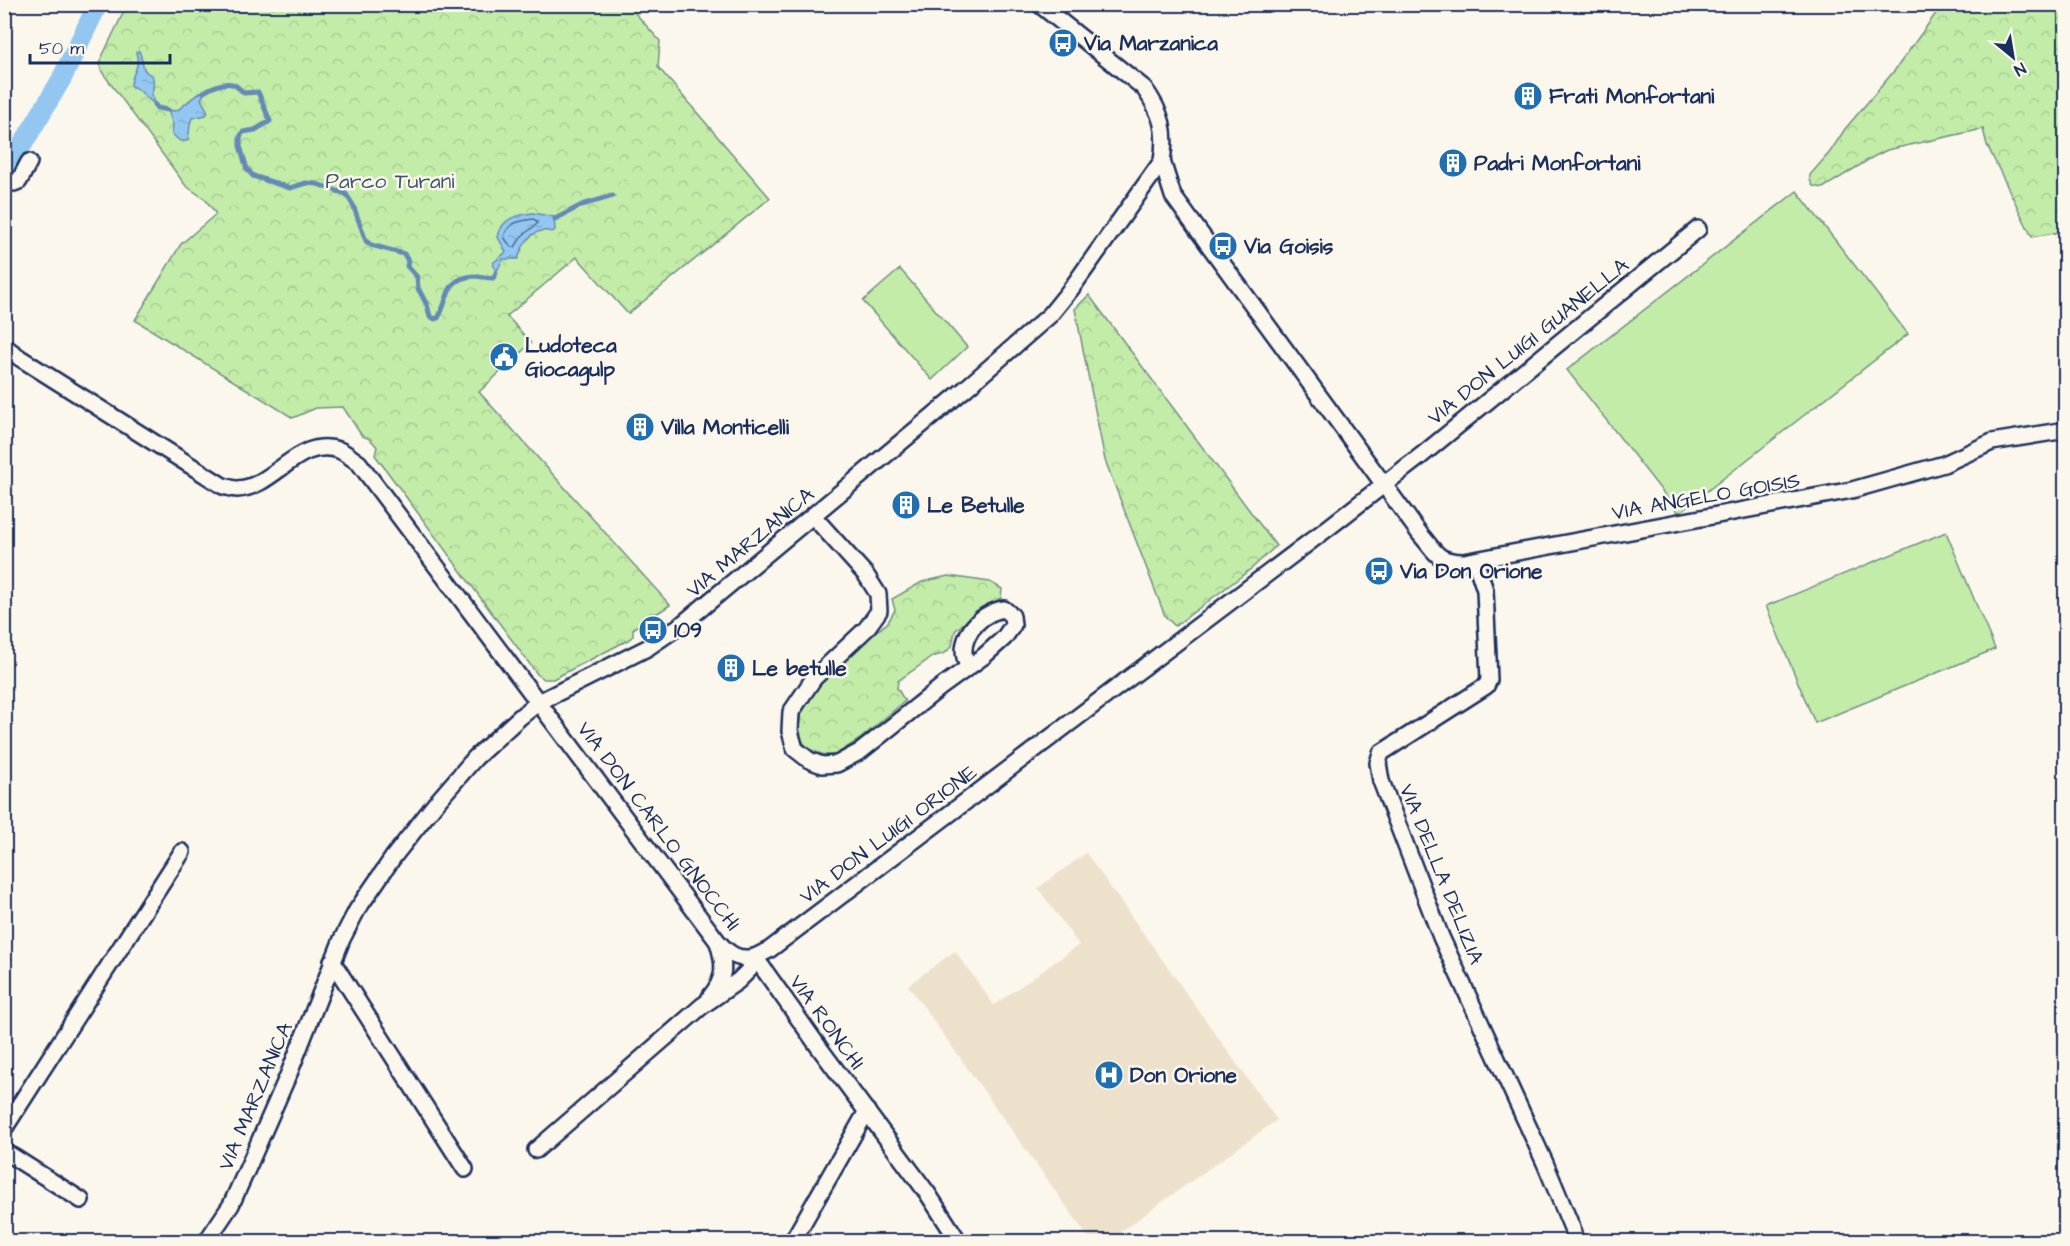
<svg xmlns="http://www.w3.org/2000/svg" width="2070" height="1246" font-family="'Architects Daughter',sans-serif">
<style>
.built{fill:#ede1cc}
.park{fill:url(#park-crowns);stroke:#6f8e83;stroke-width:1.5}
.pitch{fill:#c3eca8;stroke:#6f8e83;stroke-width:1.5}
.water{fill:url(#water-ripples);stroke:#638ab6;stroke-width:1.5}
.lines{fill:none;stroke-linecap:round;stroke-linejoin:round}
.shore{stroke:#4b6c99;stroke-width:1.5}
.stream{stroke:#638ab6;stroke-width:5}
.canal{stroke:#93c7f1;stroke-width:20}
.minor-casing{stroke:#1b2f5e;stroke-width:20}
.minor{stroke:#fbf7ec;stroke-width:15}
.labels{text-anchor:middle;stroke-width:5;stroke-linejoin:round;paint-order:stroke}
.poi-label{font-size:21px;font-weight:bold;fill:#1b2f5e;stroke:#fbf7ec;text-anchor:start}
.park-label{font-size:21px;fill:#3d556d;stroke:#fbf7ec}
.street-label{font-size:21px;fill:#1b2f5e;stroke:#fbf7ec}
</style>
<defs>
<pattern id="park-crowns" width="20" height="18" patternUnits="userSpaceOnUse" patternTransform="scale(1.5)"><rect width="20" height="18" fill="#c3eca8"/><path d="M2 6a3 3 0 1 1 6 0M12 15a3 3 0 1 1 6 0" fill="none" stroke="#a7cb93"/></pattern>
<pattern id="water-ripples" width="26" height="14" patternUnits="userSpaceOnUse" patternTransform="scale(1.5)"><rect width="26" height="14" fill="#93c7f1"/><path d="M2 4q2-2 4 0t4 0M15 11q2-2 4 0t4 0" fill="none" stroke="#7eabd1"/></pattern>
</defs>
<rect width="100%" height="100%" fill="#fbf7ec"/>
<filter id="ink" filterUnits="userSpaceOnUse"><feTurbulence type="fractalNoise" baseFrequency=".0167" numOctaves="2"/><feDisplacementMap in="SourceGraphic" scale="12" xChannelSelector="R" yChannelSelector="G"/><feConvolveMatrix kernelMatrix="1 2 1 2 8 2 1 2 1" color-interpolation-filters="sRGB"/></filter>
<g filter="url(#ink)">
<polygon class="built" points="1086,853 1277,1120 1106,1242 1091,1241 908,985 955,951 994,1005 1079,945 1038,888"/>
<g class="park">
<path d="M 127,5 L 628,5 L 660,41 L 658,67 L 770,198 L 628,314 L 577,257 L 507,316 L 531,343 L 479,392 L 670,605 L 633,629 L 633,636 L 628,640 L 553,679 L 544,679 L 537,674 L 375,455 L 377,447 C 372,440 369,438 362,436 L 343,407 L 316,408 L 293,418 L 135,320 L 181,244 L 216,214 L 205,199 L 186,186 L 102,72 L 100,66 L 101,59 Z"/>
<polygon points="1942,5 2065,5 2065,231 2032,237 1987,145 1983,129 1887,150 1873,157 1823,188 1813,186 1810,180 1810,175 1830,152 1845,129 1895,70"/>
<polygon points="1089,295 1276,546 1251,569 1175,626 1165,616 1105,460 1075,309"/>
<path d="M 948,576 L 990,582 L 1002,589 L 1001,598 L 973,615 L 955,631 L 952,646 L 945,653 L 932,657 L 898,681 L 897,688 L 905,701 L 860,739 L 832,757 C 825,755 816,753 810,749 C 768,720 853,651 874,633 C 878,629 885,626 888,622 C 891,618 893,613 895,610 L 892,599 L 922,582 Z"/>
</g>
<g class="pitch">
<polygon points="1797,191 1908,334 1679,513 1567,370"/>
<polygon points="900,269 967,347 932,380 863,301"/>
<polygon points="1946,532 1995,649 1815,723 1766,606"/>
</g>
<g class="water">
<path d="M 139,51 C 144,60 140,72 152,75 C 154,79 154,90 151,94 L 155,105 L 139,90 L 131,86 C 131,71 141,71 136,52 Z"/>
<path d="M 202,92 L 204,94 L 201,99 L 208,112 L 206,115 L 192,118 C 188,126 191,133 187,141 L 180,141 L 172,134 L 173,125 L 168,110 L 176,111 C 186,105 192,96 202,92 Z"/>
<path d="M 533,213 L 554,217 L 555,230 L 552,232 C 533,226 523,243 518,259 L 503,259 L 496,273 L 493,263 L 506,252 L 498,237 C 501,218 517,215 533,213 Z"/>
</g>
<g class="lines">
<path class="shore" d="M 533,219 L 537,221 L 537,224 L 522,236 L 515,247 L 511,247 L 504,237 C 508,222 520,221 533,219 Z"/>
<g class="stream">
<path d="M 204,92 C 211,87 224,82 232,84 C 237,85 240,90 244,93 L 258,92 L 270,121 L 255,130 L 243,132 L 240,137 L 240,146 L 247,169 L 253,176 L 290,188 L 306,183 L 317,184 L 346,194 L 353,205 L 366,241 L 371,245 L 404,254 L 408,261 L 407,266 L 417,277 L 418,288 L 427,305 L 430,316 L 435,319 L 438,318 C 450,298 444,279 473,276 C 480,276 486,278 493,278 L 496,273"/>
<polyline points="155,105 157,108 168,110"/>
<polyline points="555,219 582,205 613,196"/>
</g>
<polyline class="canal" points="8,169 61,80 98,4"/>
<g class="minor-casing">
<g id="minor">
<path d="M 1162,161 L 1173,196 L 1420,534 C 1437,553 1435,561 1464,562 L 1852,490 L 1944,464 L 1992,442 L 2066,430"/>
<polyline points="4,180 14,183 19,181 29,162"/>
<path d="M 4,346 L 20,358 L 223,486 C 227,487 233,489 237,489 C 274,488 298,436 339,450 C 346,453 353,459 359,463 L 718,942 C 729,954 738,961 755,957"/>
<path d="M 813,516 L 866,575 L 878,594 L 879,611 L 866,629 L 814,678 L 791,712 L 790,731 L 795,749 L 809,760 L 822,765 L 837,764 L 861,751 L 941,687 L 984,656 L 1004,638 L 1013,625 L 1012,616 L 1004,609 C 979,612 953,642 969,667"/>
<polyline points="1475,560 1485,590 1489,680 1486,686 1381,753 1378,763 1381,781 1441,937 1545,1163 1572,1228 1575,1242"/>
<polyline points="755,957 818,1046 928,1194 959,1242"/>
<polyline points="332,961 465,1169"/>
<path d="M 710,997 C 726,978 725,965 718,942"/>
<polyline points="4,1129 182,852"/>
<polyline points="536,1150 702,1006 738,981 749,970 755,957 769,950 1328,528 1422,455 1698,229"/>
<polyline points="4,1151 81,1200"/>
<path d="M 206,1242 L 231,1205 L 249,1165 L 290,1071 L 342,939 L 357,910 L 394,856 L 436,803 L 475,758 L 520,717 L 539,702 L 647,648 L 681,625 L 965,389 L 1050,315 L 1071,289 L 1162,161 C 1167,131 1162,113 1144,88 L 1039,4"/>
<polyline points="792,1242 867,1111"/>
</g>
</g>
<use href="#minor" class="minor"/>
</g>
</g>
<defs>
<g id="bus-disc" transform="scale(1.5)"><circle r="9.5" fill="#1f6fb2" stroke="#fbf7ec"/><path d="M-5-6H5V4H4V6H2V4H-2V6H-4V4H-5ZM-3.5-4V0h7V-4ZM-3.5 1.2v1.5H-2V1.2ZM2 1.2v1.5H3.5V1.2Z" fill="#fff"/></g>
<g id="building-disc" transform="scale(1.5)"><circle r="9.5" fill="#1f6fb2" stroke="#fbf7ec"/><path d="M-4-6H4V6H1V3H-1V6H-4ZM-2.5-4.3h1.7v1.8h-1.7ZM.8-4.3h1.7v1.8H.8ZM-2.5-1h1.7V.8h-1.7ZM.8-1h1.7V.8H.8Z" fill="#fff"/></g>
<g id="civic-disc" transform="scale(1.5)"><circle r="9.5" fill="#1f6fb2" stroke="#fbf7ec"/><path d="M-.6-6.5H3V-4.5H.6V-3L4-1V1h2V6H-6V1h2V-1L-.6-3ZM-1.2 2.5V6h2.4V2.5Z" fill="#fff"/></g>
<g id="hospital-disc" transform="scale(1.5)"><circle r="9.5" fill="#1f6fb2" stroke="#fbf7ec"/><path d="M-5-5h3v3.5h4V-5h3V5h-3V1.5h-4V5h-3Z" fill="#fff"/></g>
</defs>
<g fill-rule="evenodd">
<use href="#bus-disc" x="1063" y="43"/>
<use href="#building-disc" x="1528" y="96"/>
<use href="#building-disc" x="1453" y="163"/>
<use href="#bus-disc" x="1223" y="246"/>
<use href="#civic-disc" x="504" y="357"/>
<use href="#building-disc" x="640" y="427"/>
<use href="#building-disc" x="906" y="505"/>
<use href="#bus-disc" x="1379" y="571"/>
<use href="#bus-disc" x="653" y="630"/>
<use href="#building-disc" x="731" y="668"/>
<use href="#hospital-disc" x="1109" y="1075"/>
</g>
<g class="labels">
<g class="poi-label">
<text x="1084" y="50">Via Marzanica</text>
<text x="1549" y="103">Frati Monfortani</text>
<text x="1474" y="170">Padri Monfortani</text>
<text x="1244" y="253">Via Goisis</text>
<text x="525" y="352">Ludoteca<tspan x="525" dy="24">Giocagulp</tspan></text>
<text x="661" y="434">Villa Monticelli</text>
<text x="927" y="512">Le Betulle</text>
<text x="1400" y="578">Via Don Orione</text>
<text x="674" y="637">109</text>
<text x="752" y="675">Le betulle</text>
<text x="1130" y="1082">Don Orione</text>
</g>
<g class="park-label">
<text x="390" y="188">Parco Turani</text>
</g>
<g class="street-label">
<text transform="translate(1528 341) rotate(-39)" y="7">VIA DON LUIGI GUANELLA</text>
<text transform="translate(1706 496) rotate(-10)" y="7">VIA ANGELO GOISIS</text>
<text transform="translate(750 542) rotate(-40)" y="7">VIA MARZANICA</text>
<text transform="translate(659 826) rotate(53)" y="7">VIA DON CARLO GNOCCHI</text>
<text transform="translate(888 834) rotate(-37)" y="7">VIA DON LUIGI ORIONE</text>
<text transform="translate(1442 874) rotate(68)" y="7">VIA DELLA DELIZIA</text>
<text transform="translate(827 1022) rotate(54)" y="7">VIA RONCHI</text>
<text transform="translate(255 1096) rotate(-67)" y="7">VIA MARZANICA</text>
</g>
</g>
<rect width="2070" height="1246" fill="none" stroke="#fbf7ec" stroke-width="24"/>
<rect x="12" y="12" width="2046" height="1222" fill="none" stroke="#1b2f5e" stroke-width="2" filter="url(#ink)"/>
<g transform="translate(2013 57) rotate(150)" stroke="#fbf7ec" stroke-width="4.5" paint-order="stroke">
<path d="M0-4.5L10 22L0 15L-10 22Z" fill="#1b2f5e"/>
<text y="-9" font-size="16" font-weight="bold" text-anchor="middle" fill="#1b2f5e">N</text>
</g>
<path d="M30 54v9h140v-9" fill="none" stroke="#1b2f5e" stroke-width="3"/>
<text x="39" y="54" font-size="18" fill="#1b2f5e" stroke="#fbf7ec" stroke-width="4.5" paint-order="stroke">50 m</text>
</svg>
